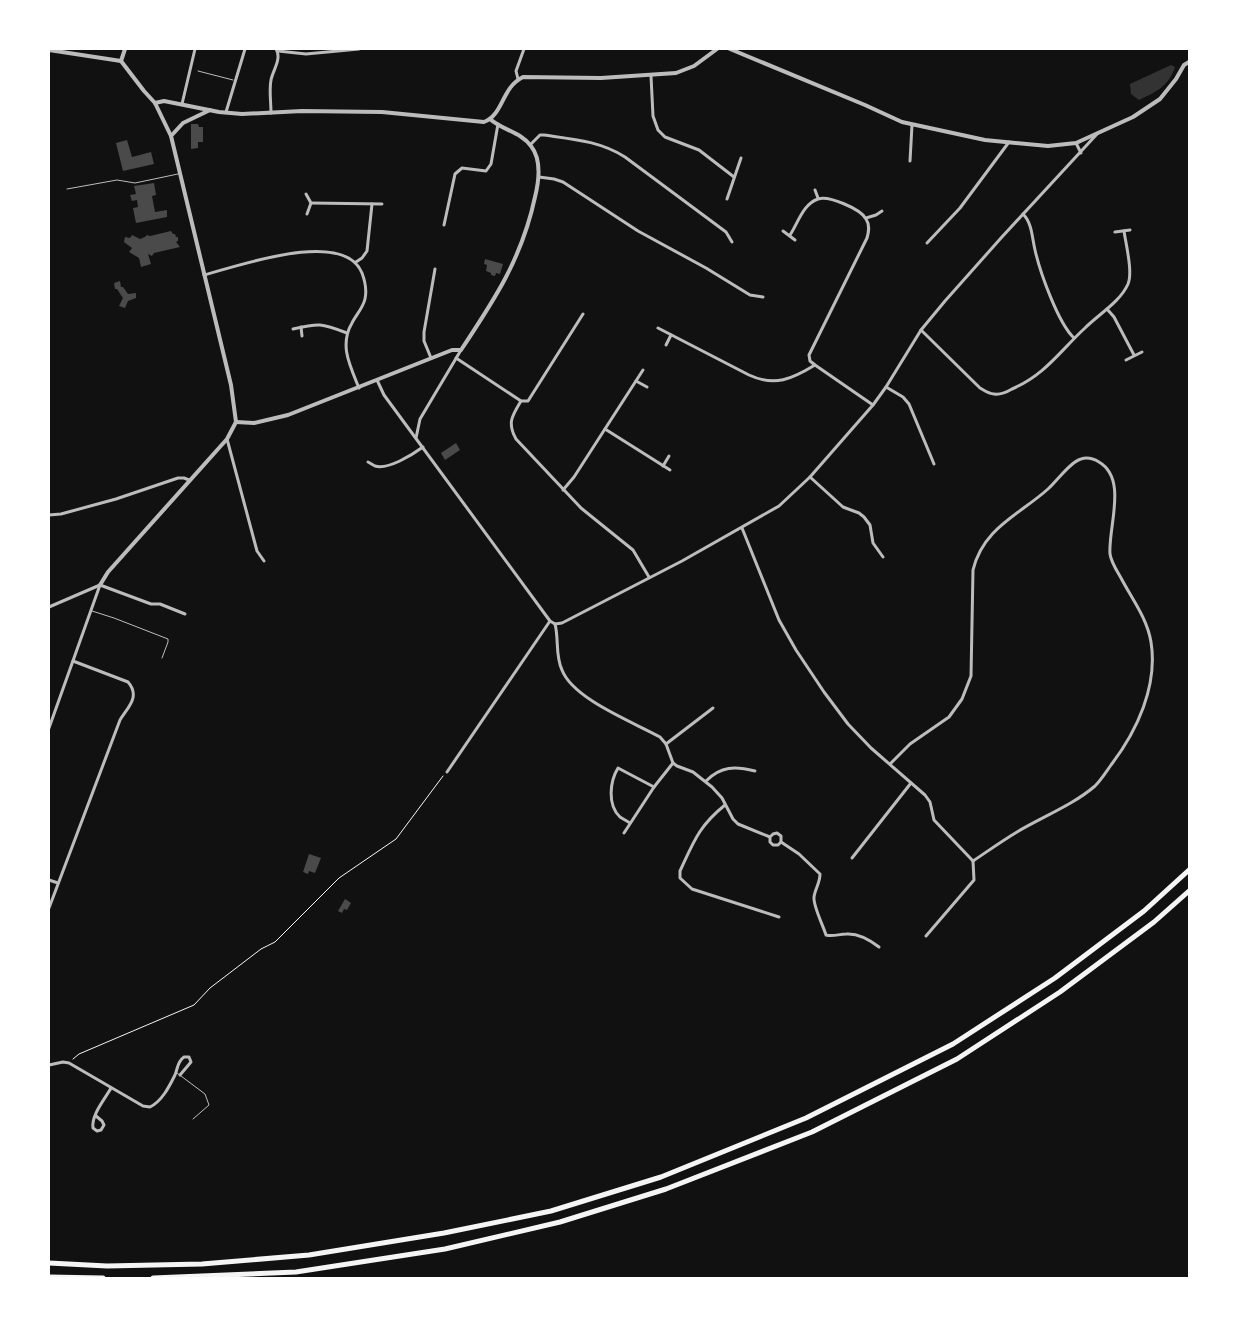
<svg xmlns="http://www.w3.org/2000/svg" width="1238" height="1327" font-family="'Varela Round',sans-serif">
<style>
.water{fill:#333}
.building{fill:#4a4a4a}
.lines{fill:none;stroke-linecap:round;stroke-linejoin:round}
.path{stroke:#f5f5f5;stroke-width:1}
.service{stroke:#bcbcbc;stroke-width:1}
.minor{stroke:#bcbcbc;stroke-width:3}
.tertiary{stroke:#bcbcbc;stroke-width:4}
.trunk{stroke:#f5f5f5;stroke-width:5}
</style>
<rect width="100%" height="100%" fill="#111"/>
<path class="water" d="M 1171,65 L 1175,67 C 1169,86 1156,92 1139,100 L 1131,94 L 1130,84 Z"/>
<g class="building">
<polygon points="191,124 198,124 199,127 203,127 203,142 198,142 198,148 191,149"/>
<polygon points="127,140 132,157 151,152 154,164 123,171 116,143"/>
<polygon points="154,183 156,195 152,196 155,212 167,210 167,217 136,223 133,208 138,207 137,200 132,201 130,195 136,194 134,186"/>
<polygon points="171,231 173,234 175,234 176,237 178,237 178,241 176,242 180,247 154,253 152,256 148,254 151,264 141,267 139,258 129,252 132,248 124,242 125,237 130,238 132,235 140,239 145,237 147,235 150,236"/>
<polygon points="485,259 503,264 500,274 496,273 495,276 491,275 491,273 486,271 487,265 484,264"/>
<polygon points="120,281 121,287 123,287 128,294 136,293 136,298 128,301 125,308 119,306 123,298 117,289 115,289 114,283"/>
<polygon points="456,443 460,450 445,460 441,453"/>
<polygon points="309,854 321,858 315,873 309,871 308,874 303,872"/>
<polygon points="345,899 351,903 347,910 344,909 342,913 338,911"/>
</g>
<g class="lines">
<polyline class="path" points="73,1059 79,1054 194,1005 210,988 261,949 275,942 339,878 396,839 443,776"/>
<g class="service">
<polyline points="198,71 233,80"/>
<polyline points="67,189 117,180 135,183 178,174"/>
<polyline points="92,611 114,618 168,639 168,642 162,658"/>
<polyline points="177,1073 205,1094 209,1105 193,1119"/>
</g>
<g class="minor">
<polyline points="278,51 306,54 359,49"/>
<polyline points="651,76 653,116 658,130 665,137 699,150 734,177"/>
<polyline points="518,79 516,71 524,49"/>
<polyline points="182,104 195,49"/>
<polyline points="226,112 245,49"/>
<path d="M 271,113 C 271,102 269,90 271,80 C 273,70 282,59 276,49"/>
<polyline points="1076,143 1081,153"/>
<path d="M 531,144 L 540,135 L 544,135 C 572,139 600,141 625,157 L 726,232 L 732,242"/>
<polyline points="910,161 912,125"/>
<polyline points="539,177 554,179 563,182 638,231 706,268 750,295 763,297"/>
<polyline points="815,190 818,198"/>
<polyline points="306,194 311,203 307,214"/>
<polyline points="727,199 741,158"/>
<polyline points="311,203 382,204"/>
<path d="M 1023,214 C 1032,223 1032,237 1035,250 C 1040,272 1058,323 1074,338"/>
<polyline points="866,218 876,215 882,211"/>
<polyline points="444,225 455,174 462,168 486,171 491,164 498,124"/>
<polyline points="783,231 795,240"/>
<polyline points="1115,232 1130,230"/>
<path d="M 790,235 C 798,223 803,204 818,199 C 828,195 861,209 866,219 C 870,225 869,231 867,238 L 809,355 L 810,361 L 815,365 L 873,405"/>
<polyline points="927,243 960,208 1009,142"/>
<polyline points="356,262 362,258 367,251 372,204"/>
<path d="M 204,275 C 238,266 344,228 362,273 C 365,281 367,290 365,299 C 363,308 356,315 352,323 C 339,345 350,366 359,388"/>
<polyline points="1107,309 1114,317 1134,355"/>
<polyline points="301,327 302,336"/>
<path d="M 658,328 L 749,375 C 775,387 792,379 815,365"/>
<path d="M 293,329 C 319,323 321,323 347,333"/>
<path d="M 921,330 L 980,388 C 985,391 989,394 994,394 C 1001,395 1007,392 1012,389 C 1045,375 1060,351 1085,328 C 1099,314 1120,302 1128,284 C 1133,272 1126,245 1124,231"/>
<polyline points="666,345 671,335"/>
<polyline points="431,358 424,341 424,332 435,269"/>
<polyline points="456,358 521,401 528,401 583,314"/>
<polyline points="1126,360 1142,352"/>
<polyline points="377,380 384,395 550,621 555,624"/>
<polyline points="636,381 647,387"/>
<polyline points="886,387 903,397 909,404 934,464"/>
<path d="M 521,401 C 512,416 507,423 516,439 L 581,508 L 633,550 L 649,577"/>
<polyline points="605,429 670,470"/>
<polyline points="416,438 420,419 461,350"/>
<polyline points="227,439 257,551 264,561"/>
<path d="M 368,462 C 370,463 373,465 375,466 C 388,470 412,455 423,447"/>
<polyline points="663,466 669,456"/>
<polyline points="810,477 843,507 859,513 864,517 870,525 873,543 883,557"/>
<polyline points="563,490 574,477 643,370"/>
<polyline points="49,515 61,514 116,499 178,478 184,478 189,480"/>
<polyline points="742,528 779,620 796,650 824,692 848,724 871,748 925,795 930,802 934,820 973,861"/>
<polyline points="100,585 151,604 160,604 185,614"/>
<polyline points="49,607 100,585"/>
<polyline points="555,624 562,623 682,561 779,506 810,477 873,405 886,387 921,330 945,301 1001,238 1097,134"/>
<path d="M 555,624 C 559,639 555,655 562,670 C 573,699 633,722 660,737 L 666,744 L 673,763 L 677,766 L 693,772 L 712,787 L 722,798 L 733,819 L 738,824 L 770,837 L 773,834 L 777,833 L 781,836 L 781,842 L 778,845 L 773,845 L 770,842 L 770,837"/>
<polyline points="49,728 100,585"/>
<polyline points="666,744 713,708"/>
<path d="M 890,764 L 910,744 L 949,717 L 962,699 L 971,676 L 973,570 C 983,528 1019,515 1048,489 C 1057,481 1070,462 1081,459 C 1087,457 1094,459 1099,462 C 1128,479 1108,527 1110,554 C 1111,562 1117,571 1121,578 C 1132,599 1147,618 1151,642 C 1158,686 1137,731 1111,765 C 1106,772 1101,780 1095,786 C 1073,805 1042,817 1017,832 C 1002,841 988,851 973,861"/>
<polyline points="447,772 550,621"/>
<path d="M 706,781 C 721,766 735,766 755,771"/>
<path d="M 725,805 C 699,826 694,841 680,871 L 680,878 L 692,889 L 779,917"/>
<path d="M 630,823 C 627,821 623,819 620,817 C 607,805 610,781 618,768 L 654,787"/>
<polyline points="624,833 654,787 673,763"/>
<path d="M 781,842 L 799,854 L 820,874 C 820,883 815,889 814,897 C 813,906 823,925 826,935 C 833,937 839,934 846,934 C 858,933 870,940 879,947"/>
<polyline points="852,858 911,783"/>
<polyline points="49,880 58,883"/>
<path d="M 49,908 L 120,720 C 127,708 141,697 128,682 L 73,661"/>
<polyline points="926,936 974,880 973,861"/>
<path d="M 49,1065 L 63,1062 L 69,1063 L 143,1106 L 150,1107 C 162,1101 169,1087 175,1075 C 178,1068 177,1062 184,1057 L 189,1057 L 191,1062 L 180,1075"/>
<path d="M 96,1116 L 102,1121 L 104,1125 L 101,1130 L 97,1131 L 93,1128 C 91,1115 105,1099 111,1088"/>
</g>
<g class="tertiary">
<polyline points="730,49 865,105 902,122 985,140 1048,146 1076,143 1133,117 1160,99 1176,79 1184,65 1189,62"/>
<polyline points="49,50 121,61"/>
<polyline points="121,61 125,49"/>
<path d="M 155,103 L 164,101 L 219,112 L 242,114 L 302,111 L 382,112 L 484,122 C 504,114 501,88 523,77 L 601,78 L 676,73 L 694,66 L 717,49"/>
<polyline points="171,136 183,123 210,110"/>
<path d="M 236,422 L 254,423 L 288,415 L 452,350 L 461,350 C 495,299 522,258 535,197 C 539,181 542,160 531,146 C 521,132 502,130 490,119"/>
<polyline points="100,585 108,572 227,439 236,422 231,385 171,136 155,103 144,91 121,61"/>
</g>
<g class="trunk">
<polyline points="49,1263 107,1266 202,1264 309,1255 444,1233 551,1211 661,1177 806,1118 953,1044 1055,978 1144,911 1189,870"/>
<polyline points="49,1277 103,1278"/>
<polyline points="153,1278 296,1272 445,1249 560,1222 666,1189 812,1132 957,1059 1060,992 1154,922 1189,891"/>
</g>
</g>
<rect width="1238" height="1327" fill="none" stroke="#ffffff" stroke-width="100"/>
</svg>
